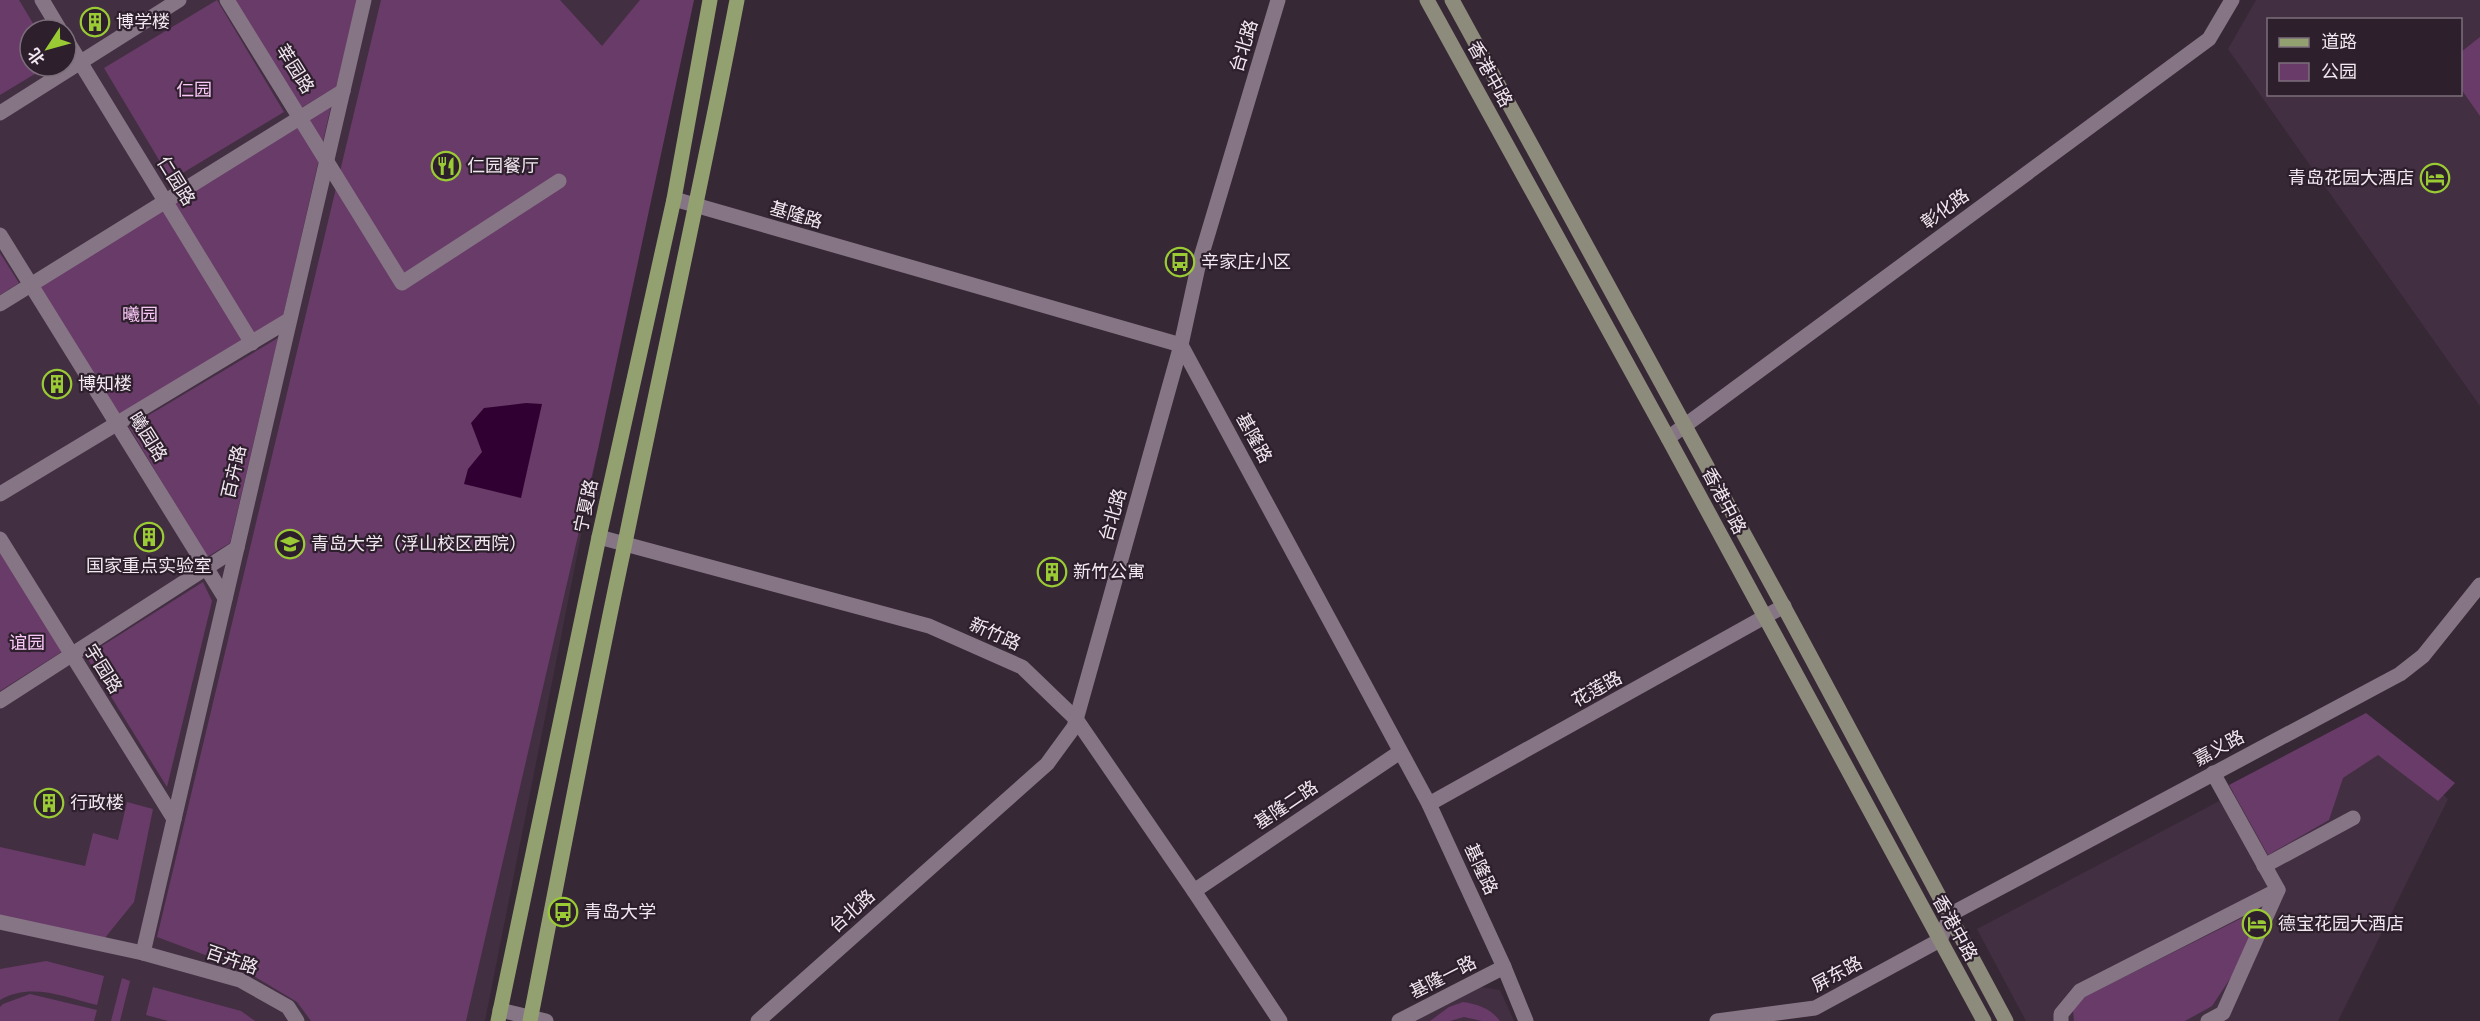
<svg xmlns="http://www.w3.org/2000/svg" width="2480" height="1021" font-family="'Sofia Sans Condensed','Noto Sans SC',sans-serif">
<style>
.built{fill:#432f42;fill-rule:evenodd}
.green{fill:#693b69}
.water{fill:#310032}
.lines{fill:none;stroke-linecap:round;stroke-linejoin:round}
.minor{stroke:#867585;stroke-width:15}
.tertiary{stroke:#867585;stroke-width:15}
.secondary{stroke:#8d8b7b;stroke-width:15}
.primary{stroke:#93a171;stroke-width:15}
.labels{text-anchor:middle;stroke-width:4.5;stroke-linejoin:round;paint-order:stroke}
.poi-label{font-size:18px;fill:#f2e8f1;stroke:#2d1f2c;text-anchor:start}
.street-label{font-size:18px;fill:#f2e8f1;stroke:#2d1f2c}
.park-label{font-size:18px;fill:#f8c7f6;stroke:#2d1f2c}
</style>
<rect width="100%" height="100%" fill="#372836"/>
<g class="built">
<path d="M 0,0 L 687,0 L 485,1021 L 0,1021 ZM 30,30 L 66,30 L 66,66 L 30,66 Z"/>
<path d="M 2256,0 L 2480,0 L 2480,406 L 2228,49 ZM 2268,20 L 2460,20 L 2460,94 L 2268,94 Z"/>
<polygon points="2363,725 2448,799 2338,1021 2026,1021 1977,929"/>
<polygon points="1474,986 1500,990 1514,1021 1413,1021"/>
</g>
<g class="green">
<polygon points="0,0 19,0 37,30 30,30 30,66 48,66 0,95"/>
<polygon points="217,0 284,112 171,180 104,68"/>
<polygon points="235,0 359,0 336,87 301,108"/>
<polygon points="381,0 560,0 602,46 640,0 694,0 598,449 466,1021 311,1021 297,1002 240,968 157,937"/>
<polygon points="2480,37 2480,116 2461,89 2461,52"/>
<polygon points="331,106 283,317 118,418 38,286"/>
<polygon points="0,253 19,283 0,295"/>
<polygon points="278,338 230,543 207,557 129,427"/>
<polygon points="0,553 63,651 0,691"/>
<polygon points="203,582 212,601 167,787 86,656"/>
<polygon points="2366,713 2455,783 2438,801 2378,755 2343,778 2329,820 2268,855 2229,785"/>
<polygon points="127,802 153,809 134,902 104,939 0,918 0,847 85,866 93,833 118,840"/>
<polygon points="2244,917 2257,938 2212,1006 2185,1021 2074,1021 2073,1010 2084,997"/>
<path d="M 46,961 L 104,976 L 97,1005 C 64,997 31,982 0,1000 L 0,969 Z"/>
<polygon points="122,978 130,981 120,1021 111,1021"/>
<polygon points="153,987 241,1011 255,1021 168,1021 146,1015"/>
<polygon points="30,994 97,1010 94,1021 0,1021 0,1007 3,1004"/>
<path d="M 1463,1002 C 1478,1004 1491,1009 1500,1021 L 1482,1021 L 1464,1017 L 1450,1021 L 1430,1021 L 1449,1007 Z"/>
</g>
<polygon class="water" points="526,403 542,404 521,498 464,484 468,469 482,452 471,423 484,408"/>
<g class="lines">
<g class="minor">
<polyline points="42,0 60,30"/>
<polyline points="227,0 402,283 559,181"/>
<polyline points="66,39 252,343"/>
<polyline points="0,113 179,0"/>
<polyline points="0,235 225,598"/>
<polyline points="0,304 343,91"/>
<polyline points="1668,438 2209,39 2232,0"/>
<polyline points="0,494 289,320"/>
<polyline points="599,537 929,626 1022,667 1076,719 1194,891 1280,1021"/>
<polyline points="0,539 174,819"/>
<polyline points="0,701 237,548"/>
<polyline points="1429,804 1784,606"/>
<polyline points="2264,866 2353,818"/>
<polyline points="1194,891 1400,752"/>
<polyline points="0,922 143,953 240,980 288,1007 297,1021"/>
<polyline points="143,953 364,0"/>
<polyline points="500,1010 546,1021"/>
<polyline points="758,1021 1047,764 1074,727 1181,345 1198,267 1278,0"/>
<polyline points="1399,1021 1504,967"/>
<polyline points="1717,1021 1815,1008 1940,940 1951,914 2400,674 2423,656 2480,585"/>
<polyline points="2061,1021 2061,1014 2080,991 2278,890"/>
<polyline points="2208,1021 2223,1013 2278,890 2213,773"/>
</g>
<polyline class="tertiary" points="674,199 1181,345 1429,804 1504,967 1526,1021"/>
<g class="secondary">
<polyline points="1427,0 1668,438 1984,1021"/>
<polyline points="1452,0 1791,620 2006,1021"/>
</g>
<g class="primary">
<polyline points="498,1021 599,537 674,199 710,0"/>
<path d="M 530,1021 C 561,862 591,702 625,543 C 662,362 702,182 737,0"/>
</g>
</g>
<defs>
<g id="building-ring" transform="scale(1.5)"><circle r="9.5" fill="#2d1f2c" stroke="#9acb34" stroke-width="1.5"/><path d="M-4-6H4V6H1V3H-1V6H-4ZM-2.5-4.3h1.7v1.8h-1.7ZM.8-4.3h1.7v1.8H.8ZM-2.5-1h1.7V.8h-1.7ZM.8-1h1.7V.8H.8Z" fill="#9acb34"/></g>
<g id="restaurant-ring" transform="scale(1.5)"><circle r="9.5" fill="#2d1f2c" stroke="#9acb34" stroke-width="1.5"/><path d="M-5-6h1v4h1v-4h1v4h1v-4h1v5L-1.5 .5V6h-2V.5L-5-1ZM5-6V6H3V1.5H1.5Q1.5-4 5-6Z" fill="#9acb34"/></g>
<g id="hotel-ring" transform="scale(1.5)"><circle r="9.5" fill="#2d1f2c" stroke="#9acb34" stroke-width="1.5"/><path d="M-6-4.5h1.5V1H6V5H4.5V3h-9V5H-6ZM-4 0a1.8 1.8 0 1 1 3.6 0ZM.5 0V-2.5h3Q6-2.5 6 0Z" fill="#9acb34"/></g>
<g id="bus-ring" transform="scale(1.5)"><circle r="9.5" fill="#2d1f2c" stroke="#9acb34" stroke-width="1.5"/><path d="M-5-6H5V4H4V6H2V4H-2V6H-4V4H-5ZM-3.5-4V0h7V-4ZM-3.5 1.2v1.5H-2V1.2ZM2 1.2v1.5H3.5V1.2Z" fill="#9acb34"/></g>
<g id="university-ring" transform="scale(1.5)"><circle r="9.5" fill="#2d1f2c" stroke="#9acb34" stroke-width="1.5"/><path d="M0-5L7-2L0 1L-7-2ZM-4 1L0 2.5L4 1V4Q0 6-4 4Z" fill="#9acb34"/></g>
</defs>
<g fill-rule="evenodd">
<use href="#building-ring" x="95" y="22"/>
<use href="#restaurant-ring" x="446" y="166"/>
<use href="#hotel-ring" x="2435" y="178"/>
<use href="#bus-ring" x="1180" y="262"/>
<use href="#building-ring" x="57" y="384"/>
<use href="#building-ring" x="149" y="537"/>
<use href="#university-ring" x="290" y="544"/>
<use href="#building-ring" x="1052" y="572"/>
<use href="#building-ring" x="49" y="803"/>
<use href="#bus-ring" x="563" y="912"/>
<use href="#hotel-ring" x="2257" y="924"/>
</g>
<g class="labels">
<g class="poi-label">
<text x="116" y="28">博学楼</text>
<text x="467" y="172">仁园餐厅</text>
<text x="2414" y="184" text-anchor="end">青岛花园大酒店</text>
<text x="1201" y="268">辛家庄小区</text>
<text x="78" y="390">博知楼</text>
<text x="311" y="550">青岛大学（浮山校区西院）</text>
<text x="149" y="572" text-anchor="middle">国家重点实验室</text>
<text x="1073" y="578">新竹公寓</text>
<text x="70" y="809">行政楼</text>
<text x="584" y="918">青岛大学</text>
<text x="2278" y="930">德宝花园大酒店</text>
</g>
<g class="street-label">
<text transform="translate(1244 46) rotate(-73)" y="6">台北路</text>
<text transform="translate(295 69) rotate(58)" y="6">莘园路</text>
<text transform="translate(1490 74) rotate(61)" y="6">香港中路</text>
<text transform="translate(176 181) rotate(58)" y="6">仁园路</text>
<text transform="translate(1945 209) rotate(-36)" y="6">彰化路</text>
<text transform="translate(796 215) rotate(16)" y="6">基隆路</text>
<text transform="translate(148 437) rotate(58)" y="6">曦园路</text>
<text transform="translate(1254 438) rotate(61)" y="6">基隆路</text>
<text transform="translate(234 472) rotate(-77)" y="6">百卉路</text>
<text transform="translate(1724 501) rotate(62)" y="6">香港中路</text>
<text transform="translate(586 506) rotate(-78)" y="6">宁夏路</text>
<text transform="translate(1113 515) rotate(-74)" y="6">台北路</text>
<text transform="translate(995 634) rotate(24)" y="6">新竹路</text>
<text transform="translate(103 669) rotate(58)" y="6">宇园路</text>
<text transform="translate(1597 689) rotate(-29)" y="6">花莲路</text>
<text transform="translate(2219 748) rotate(-28)" y="6">嘉义路</text>
<text transform="translate(1286 805) rotate(-34)" y="6">基隆二路</text>
<text transform="translate(1481 869) rotate(65)" y="6">基隆路</text>
<text transform="translate(852 911) rotate(-42)" y="6">台北路</text>
<text transform="translate(1955 928) rotate(61)" y="6">香港中路</text>
<text transform="translate(232 960) rotate(19)" y="6">百卉路</text>
<text transform="translate(1837 974) rotate(-28)" y="6">屏东路</text>
<text transform="translate(1443 977) rotate(-27)" y="6">基隆一路</text>
</g>
<g class="park-label">
<text x="194" y="96">仁园</text>
<text x="140" y="321">曦园</text>
<text x="27" y="649">谊园</text>
</g>
</g>
<rect x="2267" y="18" width="195" height="78" fill="#2d1f2c" stroke="#7c6f7b" stroke-width="1.5"/>
<rect x="2279" y="38" width="30" height="9" fill="#93a171" stroke="#7c6f7b" stroke-width="1.5"/>
<text x="2321" y="48" font-size="18" fill="#f2e8f1">道路</text>
<rect x="2279" y="63" width="30" height="18" fill="#693b69" stroke="#7c6f7b" stroke-width="1.5"/>
<text x="2321" y="78" font-size="18" fill="#f2e8f1">公园</text>
<g transform="translate(48 48) rotate(234)"><circle r="28" fill="#2d1f2c" stroke="#7c6f7b" stroke-width="1.5"/>
<path d="M0-4.5L10 22L0 15L-10 22Z" fill="#9acb34"/>
<text y="-9" font-size="16" font-weight="bold" text-anchor="middle" fill="#f2e8f1">北</text>
</g>
</svg>
